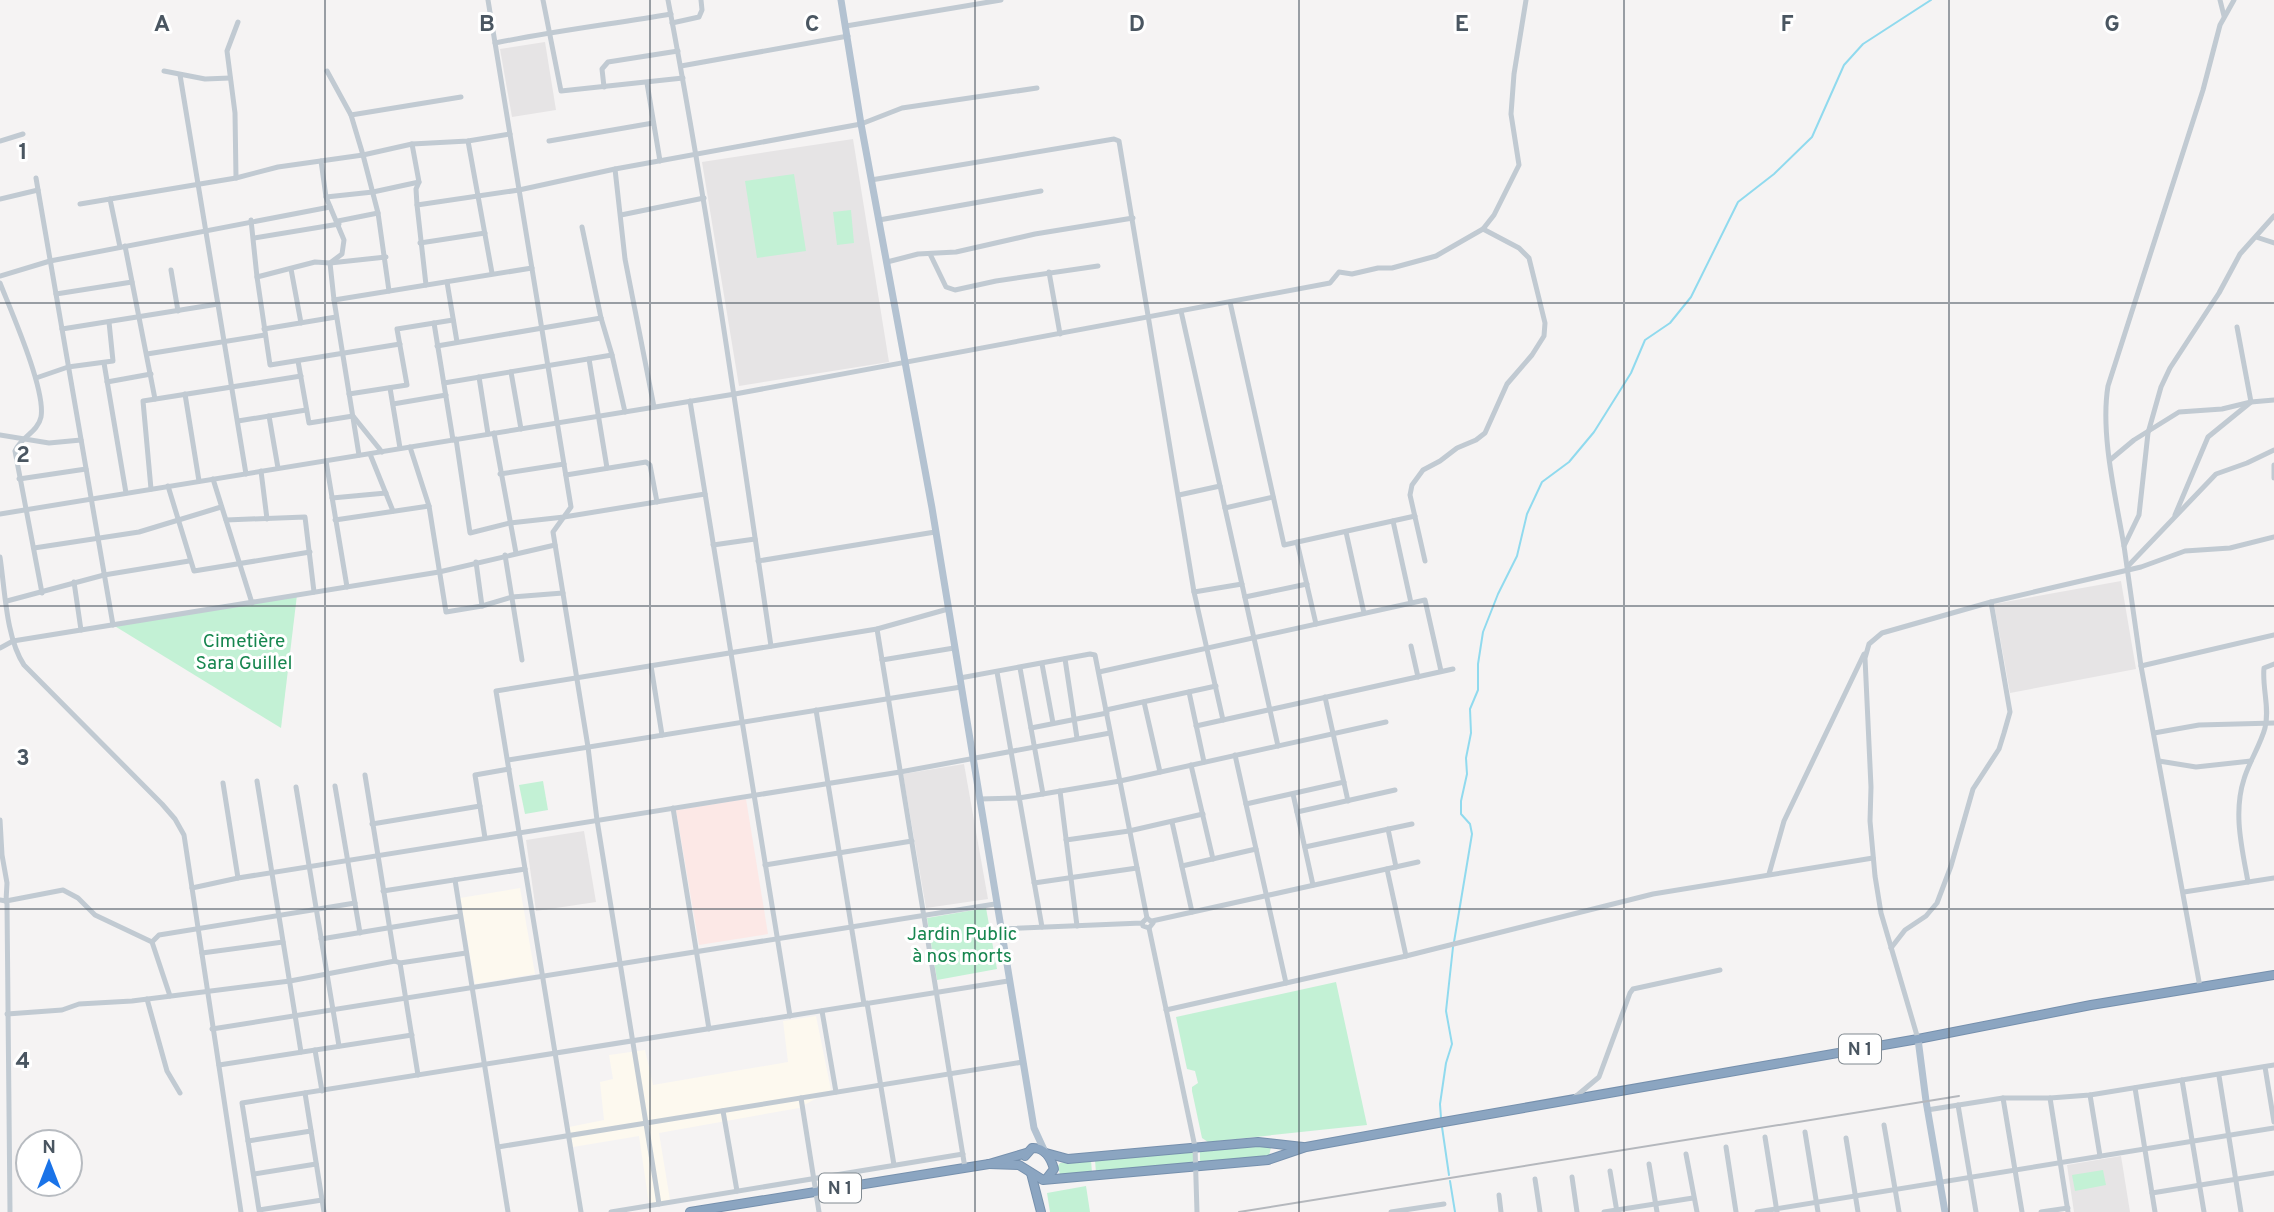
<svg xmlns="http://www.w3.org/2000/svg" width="2274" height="1212" font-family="Overpass,sans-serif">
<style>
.commercial{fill:#fdf9ef}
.education{fill:#e6e4e5}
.medical{fill:#fce8e6}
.green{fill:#c3f1d5}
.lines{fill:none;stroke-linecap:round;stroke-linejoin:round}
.stream{stroke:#90daee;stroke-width:2}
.highway-casing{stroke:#7690ad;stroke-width:10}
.minor{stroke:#c1cad2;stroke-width:5}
.major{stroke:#b3c2d1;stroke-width:7}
.highway{stroke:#8ba5c1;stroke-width:8}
.rail{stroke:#b5b8bd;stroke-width:2}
.grid{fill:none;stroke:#4a5661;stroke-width:2;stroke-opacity:0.55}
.labels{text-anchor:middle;stroke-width:6;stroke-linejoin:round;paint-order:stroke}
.shield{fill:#fff;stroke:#808990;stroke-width:2}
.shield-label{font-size:18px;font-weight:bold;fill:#4a5661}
.park-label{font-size:19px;fill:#17864f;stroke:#fff}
.grid-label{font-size:23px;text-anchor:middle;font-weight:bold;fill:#4a5661;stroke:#fff;stroke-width:6;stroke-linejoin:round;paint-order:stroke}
</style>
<rect width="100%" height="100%" fill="#f5f3f3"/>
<g class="commercial">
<polygon points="520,888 535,974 475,984 460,898"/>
<polygon points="816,1016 831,1090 799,1108 659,1133 670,1200 649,1204 639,1136 573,1147 569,1127 604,1120 600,1082 613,1079 609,1055 645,1050 653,1085 788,1062 783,1021"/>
</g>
<g class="education">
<polygon points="545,42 556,110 512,117 500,49"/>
<polygon points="853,139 889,362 739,386 702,162"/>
<polygon points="2121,581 2136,669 2010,693 1994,604"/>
<polygon points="964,764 988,899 926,908 903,774"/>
<polygon points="584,831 596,902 536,911 526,840"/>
<polygon points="2121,1156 2130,1212 2074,1212 2067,1165"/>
</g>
<polygon class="medical" points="746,799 768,934 699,945 676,810"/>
<g class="green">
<polygon points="794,174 806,251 757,258 745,181"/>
<polygon points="851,210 854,243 837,245 833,212"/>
<polygon points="297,595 281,728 113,625"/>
<polygon points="543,781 548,810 525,814 519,785"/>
<polygon points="986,908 997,969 937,980 927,918"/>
<polygon points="1336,982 1367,1125 1208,1142 1202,1138 1192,1091 1192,1087 1198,1083 1195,1071 1187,1069 1176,1017"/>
<polygon points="1262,1143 1271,1147 1269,1156 1203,1164 1200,1162 1200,1152 1203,1149"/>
<polygon points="1194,1150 1193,1164 1096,1173 1095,1160"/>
<polygon points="1091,1160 1092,1173 1060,1175 1058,1166 1060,1163"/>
<polygon points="2103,1170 2106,1185 2075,1191 2072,1175"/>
<polygon points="1086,1186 1090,1212 1050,1212 1047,1193"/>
</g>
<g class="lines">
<g class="stream">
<polyline points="1454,942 1472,834 1470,824 1461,814 1461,801 1467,774 1466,758 1471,733 1470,709 1478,690 1478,664 1483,632 1498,594 1517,556 1527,514 1542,482 1569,462 1594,432 1631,373 1645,340 1670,323 1691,297 1738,202 1774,174 1812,137 1844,65 1863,44 1931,0"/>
<polyline points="1441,1118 1440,1104 1446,1063 1452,1044 1446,1011 1453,947"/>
<polyline points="1442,1127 1449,1175"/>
<polyline points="1450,1181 1455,1212"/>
</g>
<g class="highway-casing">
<g id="highway">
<polyline points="1046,1153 1068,1159 1258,1142 1303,1147"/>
<path d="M 1025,1156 L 1032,1148 C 1044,1147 1051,1158 1054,1169 L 1047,1178"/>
<polyline points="989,1164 1019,1165 1043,1180 1268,1160 1306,1147 1438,1123 1918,1039 2091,1005 2274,975"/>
<polyline points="1031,1173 1041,1212"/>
<polyline points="690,1212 989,1164 1026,1153"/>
</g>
</g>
<g class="minor">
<polyline points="488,0 571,507 553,532 588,747 597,820 659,1204"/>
<polyline points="543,0 561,91 683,78"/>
<path d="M 668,0 C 709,215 739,430 771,646"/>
<polyline points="2220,0 2224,16"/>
<polyline points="672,23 699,17 702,10 701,0"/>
<polyline points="846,26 1001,0"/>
<path d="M 495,43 C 553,31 612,24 671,14"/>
<polyline points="681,66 848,36"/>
<polyline points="164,71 205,79 230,78"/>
<polyline points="327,71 351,115 363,155 378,213 389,291"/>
<polyline points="180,75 246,474"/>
<polyline points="647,83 660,161"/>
<polyline points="604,87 602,69 608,62 678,51"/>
<polyline points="351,115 461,97"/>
<polyline points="0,141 23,134"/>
<polyline points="468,141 492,273"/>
<polyline points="549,141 653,123"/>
<polyline points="412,144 419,182 416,189 417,205"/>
<polyline points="321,161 326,197 344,240 342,254 330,263 334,300 359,455"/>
<polyline points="615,169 625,259 654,407"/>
<polyline points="36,178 113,625"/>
<polyline points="236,178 235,113 227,51 238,22"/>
<polyline points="871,180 1114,139 1119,141 1194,592 1223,720"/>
<polyline points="326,197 373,192 419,182"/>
<polyline points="0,199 38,190"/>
<polyline points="110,199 120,247"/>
<polyline points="80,204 236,178 278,167 363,155 412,144 468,141 510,134"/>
<polyline points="621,215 704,198"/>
<polyline points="251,220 257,277 270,365 400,344"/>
<polyline points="879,220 1041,191"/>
<polyline points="338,221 378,213"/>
<polyline points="582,227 601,318 612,355 625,412"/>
<polyline points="2256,237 2274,243"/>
<polyline points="254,238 339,224"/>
<polyline points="420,243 485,233"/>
<polyline points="125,246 155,399"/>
<polyline points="930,254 946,287 955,290 996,281 1098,266"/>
<polyline points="887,262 918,254 956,252 1035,234 1133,218"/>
<polyline points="291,269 301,323"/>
<polyline points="171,270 178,311"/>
<polyline points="1049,272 1060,334"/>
<polyline points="0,276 50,261 330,207"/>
<polyline points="257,277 315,262 330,263 386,257"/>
<polyline points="447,282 457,342"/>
<path d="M 0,283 C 11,311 46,390 41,417 C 38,432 21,437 15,451 L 42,593"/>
<polyline points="426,285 417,205 519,190 615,169 861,124 902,108 1037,88"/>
<polyline points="56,294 132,282"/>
<polyline points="334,300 532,268"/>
<polyline points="1230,302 1284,545 1415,516"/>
<polyline points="1181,311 1278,746"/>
<polyline points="434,323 453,440"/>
<polyline points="62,329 218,304"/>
<polyline points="264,329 336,317"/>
<polyline points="437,346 601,318"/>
<polyline points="147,354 265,335"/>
<polyline points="589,359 607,468"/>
<polyline points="298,361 309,423 353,416 382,452"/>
<polyline points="104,363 126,493"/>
<polyline points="511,372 521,429"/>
<polyline points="479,377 488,434"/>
<polyline points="36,378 68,367 113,361 109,322"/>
<polyline points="107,382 151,374"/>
<polyline points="444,383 612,355"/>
<polyline points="390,388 400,448"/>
<polyline points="185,394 199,481"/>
<polyline points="349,394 407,385 397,329 453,320"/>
<polyline points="690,401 790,1016"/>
<polyline points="393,404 446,395"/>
<polyline points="269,416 278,468"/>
<polyline points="238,421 306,410"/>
<polyline points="494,433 516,553"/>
<polyline points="0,435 49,443 81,440"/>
<polyline points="456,439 470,533 510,523 564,517 705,494"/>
<polyline points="410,447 429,506 446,612 482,606 512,597 563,593"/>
<polyline points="370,454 393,511"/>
<polyline points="2110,460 2134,440 2179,412 2222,409 2251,402 2274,400"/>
<polyline points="326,461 347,587"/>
<polyline points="2274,465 2274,478"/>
<polyline points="261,471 267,519"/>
<polyline points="500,474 564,464"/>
<polyline points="566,475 646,462 650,465 657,502"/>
<polyline points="19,479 86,469"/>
<polyline points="213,479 252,603"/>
<polyline points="168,486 194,571 310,552"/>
<polyline points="151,489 143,401 301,376"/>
<polyline points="1179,495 1220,486"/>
<polyline points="332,498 386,493"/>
<polyline points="1225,508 1273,497"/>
<polyline points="0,514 735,394 1330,283 1339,272 1352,274 1378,268 1392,268 1436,256 1483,229 1494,215 1519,165 1511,114 1514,74 1526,0"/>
<polyline points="2175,515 2208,437 2251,402 2237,327"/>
<polyline points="226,520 305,517 314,592"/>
<polyline points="335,520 429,506"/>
<polyline points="1393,521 1411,603"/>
<polyline points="1346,532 1364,613"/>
<polyline points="1297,542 1316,624"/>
<polyline points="713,545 755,539"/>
<path d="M 2124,546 C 2116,498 2100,434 2108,386 L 2203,90 L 2220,25 L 2234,0"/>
<polyline points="34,548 139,532 221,507"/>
<polyline points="505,555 522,660"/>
<path d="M 0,557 C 5,590 6,638 24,665 L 162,804 L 175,819 L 184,835 L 241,1212"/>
<polyline points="758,561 935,532"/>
<polyline points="1425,561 1410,495 1412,485 1423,470 1440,461 1457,448 1476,440 1485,433 1507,384 1532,355 1544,336 1545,323 1529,258 1519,248 1483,229"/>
<polyline points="476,562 482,606"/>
<polyline points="2128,566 2216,474 2247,463 2274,450"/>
<polyline points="74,582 81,630"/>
<polyline points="1194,592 1242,584"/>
<polyline points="1245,597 1307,584"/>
<polyline points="7,601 104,575 189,561"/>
<polyline points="877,629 965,1168"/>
<polyline points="1411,646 1418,677"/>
<polyline points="0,648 13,641 439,572 555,545"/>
<polyline points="1065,659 1077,738"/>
<polyline points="882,660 954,648"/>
<polyline points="1042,664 1053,723"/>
<polyline points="651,666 662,735"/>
<polyline points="2141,666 2274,635"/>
<polyline points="1020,668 1043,794"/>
<polyline points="997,672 1042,927"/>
<polyline points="1099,672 1425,600 1441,671"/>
<polyline points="960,678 1090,654 1095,655 1147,918"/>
<polyline points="1189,692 1204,762"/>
<polyline points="1325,697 1348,801"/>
<polyline points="1144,702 1160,772"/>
<polyline points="816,710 864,1004"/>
<polyline points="1106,710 1216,686"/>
<polyline points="1196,726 1453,669"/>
<polyline points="1031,728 1107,713"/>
<polyline points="2154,733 2199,725 2274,723"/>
<polyline points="1235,755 1286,983"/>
<polyline points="508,760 961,687"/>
<polyline points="2159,761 2196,767 2251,761"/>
<polyline points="1191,765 1213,859"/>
<polyline points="365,775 395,961"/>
<polyline points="257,781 301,1052"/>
<polyline points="223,783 238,878"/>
<polyline points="335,786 360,933"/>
<polyline points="296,787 339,1046"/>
<polyline points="1060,791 1077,926"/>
<polyline points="1293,794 1313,885"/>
<polyline points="979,799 1019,798 1120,781 1386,722"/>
<polyline points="1246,804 1344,782"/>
<polyline points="673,808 709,1029"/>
<polyline points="1297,812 1395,790"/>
<polyline points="0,820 2,855 7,883 6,901 63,890 78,898 95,915 152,942 170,996"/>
<polyline points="1172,822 1192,912"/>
<polyline points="372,824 480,806"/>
<polyline points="1388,829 1396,867"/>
<polyline points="485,838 475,775 509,769"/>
<polyline points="1066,840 1129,831 1203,814"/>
<polyline points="1305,847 1412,824"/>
<polyline points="765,865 912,841"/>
<polyline points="1182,866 1256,849"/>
<polyline points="1387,869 1406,956"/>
<polyline points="1769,874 1784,821 1864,654"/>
<polyline points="455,880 508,1212"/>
<path d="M 2248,882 C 2242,848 2233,813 2244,779 C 2249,762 2260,746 2265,728 C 2270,708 2262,688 2264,668 L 2274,664"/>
<polyline points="1034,883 1137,868"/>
<polyline points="192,888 238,878 900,772 1110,733"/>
<polyline points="383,891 525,869"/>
<polyline points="2184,892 2274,878"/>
<polyline points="0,900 6,901 7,904 10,1212"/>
<polyline points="1152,921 1418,862"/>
<polyline points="1149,928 1195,1147 1197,1212"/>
<polyline points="1001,929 1142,923 1147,918 1153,923 1149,928 1143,926 1142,923"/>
<polyline points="321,939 460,916"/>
<polyline points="152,942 159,935 355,903"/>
<polyline points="1891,948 1905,930 1926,916 1937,903 1951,866 1973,789 1999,749 2004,733 2010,712 1991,602"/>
<polyline points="202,953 283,942"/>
<polyline points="400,963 418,1075"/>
<polyline points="2200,987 2141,666 2124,546 2139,515 2148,433 2161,387 2170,368 2219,293 2240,254 2274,216"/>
<polyline points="147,999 167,1071 180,1093"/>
<polyline points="867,1003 894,1165"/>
<polyline points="1166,1010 1406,956 1653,894 1873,858"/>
<polyline points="822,1011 836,1092"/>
<polyline points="7,1014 62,1010 79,1004 132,1001 290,981 395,961 400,963 466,953"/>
<polyline points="212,1029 995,904"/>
<polyline points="1918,1039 1881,913 1875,876 1870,821 1871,787 1865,658 1869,644 1882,633 1991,602 2141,567 2185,551 2230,548 2274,537"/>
<polyline points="315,1050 322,1091"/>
<polyline points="219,1065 412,1035"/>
<polyline points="2265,1067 2274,1122"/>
<polyline points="2219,1076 2241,1212"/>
<polyline points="2182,1080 2204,1212"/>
<polyline points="2135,1088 2155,1212"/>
<polyline points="305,1093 324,1212"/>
<polyline points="2090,1095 2100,1156"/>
<polyline points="801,1098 819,1212"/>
<polyline points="1574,1098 1599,1077 1630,993 1633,989 1720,970"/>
<polyline points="2003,1098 2022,1212"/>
<polyline points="2050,1098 2068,1212"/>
<polyline points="1958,1105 1976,1212"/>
<polyline points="1927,1110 2003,1098 2050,1098 2090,1095 2274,1065"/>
<polyline points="723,1111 737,1191"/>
<polyline points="1884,1125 1899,1212"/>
<polyline points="1805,1132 1818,1212"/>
<polyline points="1765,1137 1777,1212"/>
<polyline points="1846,1138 1858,1212"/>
<polyline points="248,1141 311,1131"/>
<polyline points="498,1147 1023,1062"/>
<polyline points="1726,1147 1736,1212"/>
<polyline points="1686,1154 1697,1212"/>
<polyline points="1649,1164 1657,1212"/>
<polyline points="1610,1171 1617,1212"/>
<polyline points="254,1174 316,1164"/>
<polyline points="1572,1177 1577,1212"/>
<polyline points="1535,1179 1540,1212"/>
<polyline points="2152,1193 2274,1173"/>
<polyline points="1499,1195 1501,1212"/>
<polyline points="322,1200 259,1210 242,1103 1008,981"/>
<polyline points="581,1212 496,691 877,629 948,609"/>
<polyline points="611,1212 963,1154"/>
<polyline points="1391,1212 1444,1204"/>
<polyline points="1604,1212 1693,1198"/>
<polyline points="1757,1212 2274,1128"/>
<polyline points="2041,1212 2068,1208"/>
</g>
<g class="major">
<polyline points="841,0 861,124 932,508 1034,1128 1045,1152"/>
<polyline points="1918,1039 1926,1101 1945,1212"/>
</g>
<use href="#highway" class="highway"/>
<polyline class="rail" points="1239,1212 1959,1096"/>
</g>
<path class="grid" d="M 325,0 L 325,1212M 650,0 L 650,1212M 975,0 L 975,1212M 1299,0 L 1299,1212M 1624,0 L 1624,1212M 1949,0 L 1949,1212M 0,303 L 2274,303M 0,606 L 2274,606M 0,909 L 2274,909"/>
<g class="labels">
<g class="shield">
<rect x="1839" y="1034.5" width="42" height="29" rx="5"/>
<rect x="819" y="1173.5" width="42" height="29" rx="5"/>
</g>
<g class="shield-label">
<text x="1860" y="1055">N 1</text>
<text x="840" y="1194">N 1</text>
</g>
<g class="park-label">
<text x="244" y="647">Cimetière<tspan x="244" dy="22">Sara Guillel</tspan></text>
<text x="962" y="940">Jardin Public<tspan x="962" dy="22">à nos morts</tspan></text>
</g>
</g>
<g class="grid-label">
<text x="162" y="31">A</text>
<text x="487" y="31">B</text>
<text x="812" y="31">C</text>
<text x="1137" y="31">D</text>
<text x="1462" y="31">E</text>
<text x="1787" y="31">F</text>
<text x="2112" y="31">G</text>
<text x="23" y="159">1</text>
<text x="23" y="462">2</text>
<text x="23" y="765">3</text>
<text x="23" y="1068">4</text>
</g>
<g transform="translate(49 1163)"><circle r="33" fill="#ffffff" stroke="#b7bbc0" stroke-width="2"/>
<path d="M0-5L12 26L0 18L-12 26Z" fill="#1a73e8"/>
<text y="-10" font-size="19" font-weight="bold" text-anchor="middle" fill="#4a5661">N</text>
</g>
</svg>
